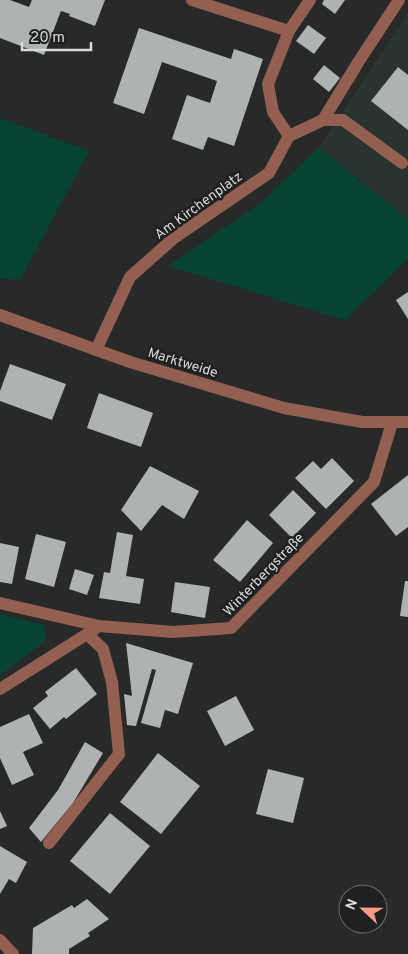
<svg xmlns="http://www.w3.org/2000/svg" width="408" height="954" font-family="Overpass,sans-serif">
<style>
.built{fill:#29332f}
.green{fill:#054332}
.building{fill:#aeb2b0}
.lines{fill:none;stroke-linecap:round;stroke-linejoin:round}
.minor{stroke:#935f51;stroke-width:12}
.labels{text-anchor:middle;stroke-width:5;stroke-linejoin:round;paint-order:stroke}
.street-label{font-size:14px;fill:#d8dad9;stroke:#1e2120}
</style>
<rect width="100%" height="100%" fill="#282a29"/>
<polygon class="built" points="408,12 408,219 319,148"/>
<g class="green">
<polygon points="0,118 89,151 20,280 0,278"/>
<polygon points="319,148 408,219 408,259 345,320 168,266 258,205"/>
<polygon points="0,614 44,625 46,641 0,675"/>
</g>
<g class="building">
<polygon points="0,0 10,0 29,7 32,0 105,0 95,26 69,16 70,14 61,11 44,55 0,38"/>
<polygon points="324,0 345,0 335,14 322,4"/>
<polygon points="308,25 326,38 314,54 296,41"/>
<polygon points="139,28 231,59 234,49 263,59 234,146 208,137 203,150 172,139 187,95 210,103 217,81 162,62 144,114 113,103"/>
<polygon points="324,65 340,78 329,92 313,79"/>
<polygon points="398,67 408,75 408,130 371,101"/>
<polygon points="408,292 408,319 396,300"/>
<polygon points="10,364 66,384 52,420 0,401 0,391"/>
<polygon points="99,393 153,413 141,447 87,428"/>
<polygon points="332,458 354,481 326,509 295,478 313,461 321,469"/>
<polygon points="150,466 199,491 184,519 162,505 141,531 121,510"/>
<polygon points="408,475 408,527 396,536 371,504"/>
<polygon points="293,490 316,513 292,538 269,515"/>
<polygon points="247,520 273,543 240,582 213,560"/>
<polygon points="117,532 133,535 126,576 144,579 140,604 99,598 104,572 110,573"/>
<polygon points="36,534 66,542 54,587 25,579"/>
<polygon points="0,543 19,547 12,584 0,582"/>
<polygon points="75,569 94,575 87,595 69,589"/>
<polygon points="405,581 408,581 408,617 400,616"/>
<polygon points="175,582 210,587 205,618 171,612"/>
<polygon points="126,643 193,663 178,714 165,710 160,728 141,723 156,670 152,669 136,726 127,725 124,694 132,696"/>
<polygon points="76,668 97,694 66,719 64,717 50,729 33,708 48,696 45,692"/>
<polygon points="236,696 254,730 225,746 207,711"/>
<polygon points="29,714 43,743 23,752 34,775 12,785 0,758 0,727"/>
<polygon points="85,742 103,753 73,803 41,842 29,828 58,790"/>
<polygon points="158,753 200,786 161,834 120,802"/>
<polygon points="268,769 304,778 293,823 256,814"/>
<polygon points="0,811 7,826 0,829"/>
<polygon points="110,813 150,846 110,894 70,861"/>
<polygon points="0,846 27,862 16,883 9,879 0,894"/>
<polygon points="87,899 109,919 88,933 90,936 69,949 69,954 32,954 33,928 72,905 74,908"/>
</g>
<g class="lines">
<g class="minor">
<polyline points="192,0 289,31"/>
<polyline points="323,120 359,61 399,0"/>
<polyline points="289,136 273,112 268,84 289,31 310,0"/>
<polyline points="289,136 323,120 343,120 402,163"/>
<polyline points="0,315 130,362 284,408 362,422 408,422"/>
<polyline points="96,350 130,277 174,238 269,173 289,136"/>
<polyline points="0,603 99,626 173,632 231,628 374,482 392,423"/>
<polyline points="0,689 95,629"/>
<polyline points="49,843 119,754 112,682 103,649 88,635"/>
<polyline points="0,940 13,954"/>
</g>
</g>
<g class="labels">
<g class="street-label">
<text transform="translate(198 205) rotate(-36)" y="5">Am Kirchenplatz</text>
<text transform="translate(183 362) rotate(17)" y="5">Marktweide</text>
<text transform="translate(263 574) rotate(-46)" y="5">Winterbergstraße</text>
</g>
</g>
<g transform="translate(363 909) rotate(292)"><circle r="24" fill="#1e2120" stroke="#686b6a"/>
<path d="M0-4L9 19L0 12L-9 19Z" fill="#f49e87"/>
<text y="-8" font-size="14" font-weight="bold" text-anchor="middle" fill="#d8dad9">N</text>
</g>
<path d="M22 42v8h69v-8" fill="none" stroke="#d8dad9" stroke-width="2.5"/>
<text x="30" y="42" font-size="15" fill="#d8dad9" stroke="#1e2120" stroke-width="4" paint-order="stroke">20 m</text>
</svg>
